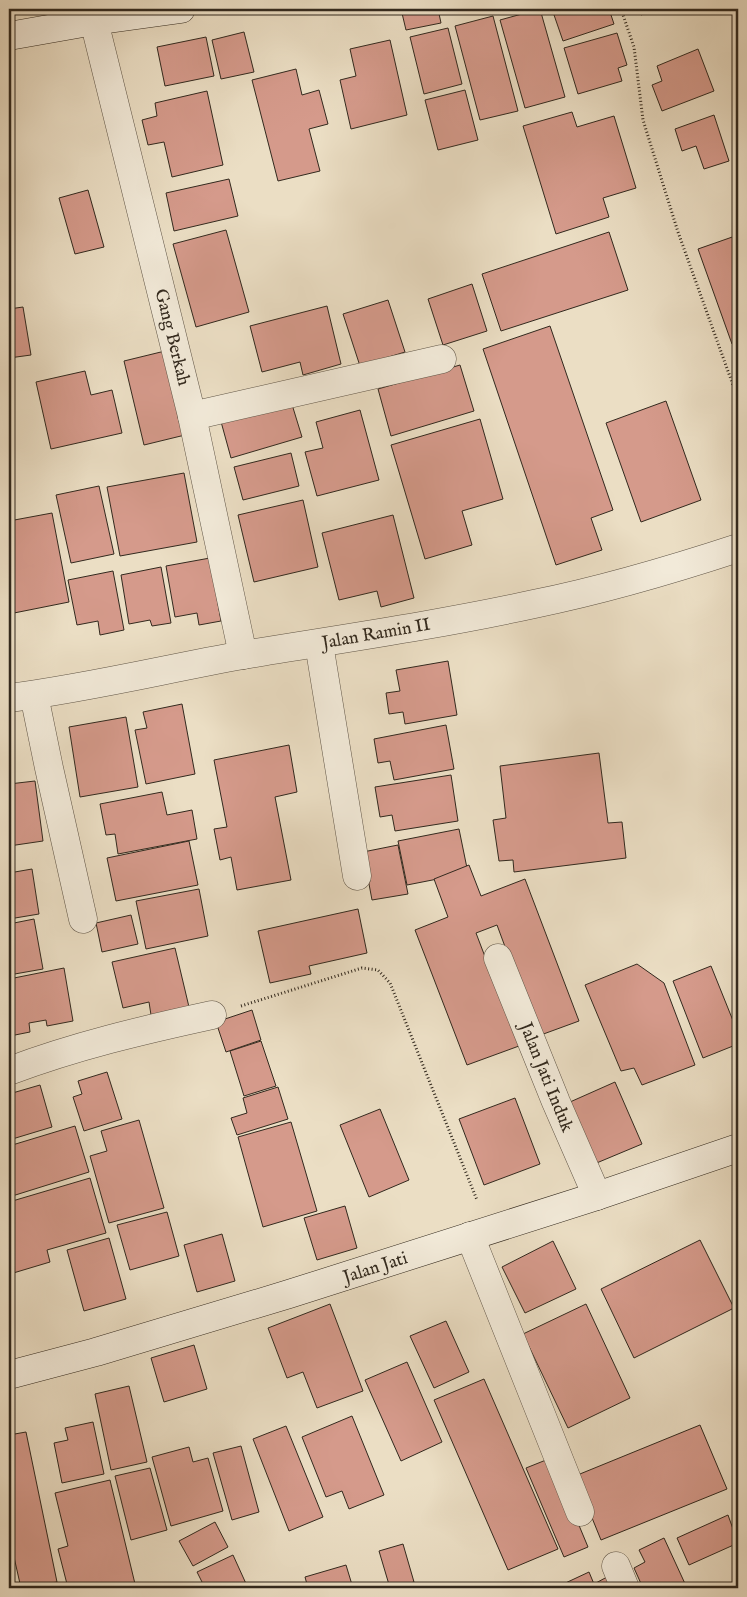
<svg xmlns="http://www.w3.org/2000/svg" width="747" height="1597" font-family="'IM FELL English',serif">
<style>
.building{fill:#d59a8b;stroke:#32291e}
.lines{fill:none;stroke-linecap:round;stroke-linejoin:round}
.street-casing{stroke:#605648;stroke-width:29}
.secondary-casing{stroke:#32291e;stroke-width:29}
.path{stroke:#32291e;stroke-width:3;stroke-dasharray:1 2.5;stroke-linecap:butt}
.street{stroke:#f2ead9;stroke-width:28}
.secondary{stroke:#f2ead9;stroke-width:28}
.labels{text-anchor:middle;stroke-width:4;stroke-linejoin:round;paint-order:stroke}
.street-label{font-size:18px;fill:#32291e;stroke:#f2ead9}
</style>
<rect width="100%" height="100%" fill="#ebdec4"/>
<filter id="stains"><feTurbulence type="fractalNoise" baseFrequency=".004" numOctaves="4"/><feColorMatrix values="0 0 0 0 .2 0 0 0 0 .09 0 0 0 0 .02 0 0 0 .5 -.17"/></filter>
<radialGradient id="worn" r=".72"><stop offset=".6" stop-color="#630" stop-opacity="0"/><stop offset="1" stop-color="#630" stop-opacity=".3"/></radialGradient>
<g class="building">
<polygon points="401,9 438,9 441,23 406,30"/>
<polygon points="540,9 565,97 525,108 500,20"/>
<polygon points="563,9 609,9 614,24 563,41 553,12"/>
<polygon points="639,9 657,9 641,15"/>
<polygon points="493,16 518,111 480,120 455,26"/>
<polygon points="448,28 462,84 424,94 410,37"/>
<polygon points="244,32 254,72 221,79 212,40"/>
<polygon points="617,33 627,65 618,68 622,81 578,94 564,48"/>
<polygon points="206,37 214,76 165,86 157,47"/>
<polygon points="390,40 407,115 351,129 340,80 356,76 350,49"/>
<polygon points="698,49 714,91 662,111 652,85 662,81 657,66"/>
<polygon points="296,69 302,95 319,90 328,124 309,129 320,171 278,181 252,80"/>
<polygon points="465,90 478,140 438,150 425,100"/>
<polygon points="207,91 223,165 172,177 164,142 148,145 142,120 157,116 155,103"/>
<polygon points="572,112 577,127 614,116 636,188 603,198 609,217 556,234 523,126"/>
<polygon points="714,115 729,161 704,169 696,146 682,151 675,129"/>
<polygon points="229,179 238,216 174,231 166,193"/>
<polygon points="88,190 104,247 75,254 59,198"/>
<polygon points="226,230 249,312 196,327 173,244"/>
<polygon points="609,232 628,290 501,331 482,274"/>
<polygon points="738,235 738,341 732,344 698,249"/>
<polygon points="472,284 487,331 443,345 428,299"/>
<polygon points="388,300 405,352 360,366 343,314"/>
<polygon points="327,306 341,364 303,375 300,362 262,372 250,326"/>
<polygon points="23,307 31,355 9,358 9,309"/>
<polygon points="550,326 613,510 591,518 602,550 556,565 483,349"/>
<polygon points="165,351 185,435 144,445 124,361"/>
<polygon points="460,365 474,411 391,436 378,389"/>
<polygon points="85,371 91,395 112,390 122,433 51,449 36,382"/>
<polygon points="290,398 302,437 231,458 220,418"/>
<polygon points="666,401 701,500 641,522 606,423"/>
<polygon points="360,410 379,480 317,496 305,452 323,448 316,422"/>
<polygon points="480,419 503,499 462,511 472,545 425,559 391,445"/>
<polygon points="291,453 299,486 243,500 234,467"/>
<polygon points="184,473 197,542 120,556 107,487"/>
<polygon points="99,486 114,554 71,563 56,495"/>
<polygon points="303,500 318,567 254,582 238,515"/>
<polygon points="52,513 69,602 9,614 9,521"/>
<polygon points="393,515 414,598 381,607 377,591 339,600 322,533"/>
<polygon points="210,558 221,621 199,625 197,613 175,617 166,566"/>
<polygon points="161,567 171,623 152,626 150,620 129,624 121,575"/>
<polygon points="113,571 124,630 100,635 98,621 77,625 68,580"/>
<polygon points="448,661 457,715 405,724 403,712 389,714 386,693 400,691 396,670"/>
<polygon points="182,704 195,774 146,784 135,730 147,728 143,712"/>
<polygon points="126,717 138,787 80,797 69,727"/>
<polygon points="446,725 454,769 394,780 390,761 378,763 374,739"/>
<polygon points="289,745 297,792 275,797 291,880 237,890 231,857 220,860 214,829 227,827 214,760"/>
<polygon points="599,753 608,823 622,822 626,858 514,872 513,860 499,861 493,820 506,818 500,766"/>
<polygon points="451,775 458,821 395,831 392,815 380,817 375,787"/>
<polygon points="35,781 43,841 9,846 9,784"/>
<polygon points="162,792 167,815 192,810 197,839 118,854 115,834 106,835 100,804"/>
<polygon points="459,829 468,873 407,885 398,841"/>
<polygon points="189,841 198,885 116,901 107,858"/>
<polygon points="398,845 408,894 372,900 363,852"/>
<polygon points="469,865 481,896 525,879 579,1021 538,1036 497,925 476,933 519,1046 467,1065 415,930 448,917 434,879"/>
<polygon points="32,869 39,914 9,919 9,873"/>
<polygon points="199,889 208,936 146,949 136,901"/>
<polygon points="358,909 367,953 309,966 311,974 270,983 258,931"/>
<polygon points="131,915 138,944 102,952 96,923"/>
<polygon points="34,919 43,969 9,975 9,924"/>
<polygon points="175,948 189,1007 151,1015 149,1002 123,1008 112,962"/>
<polygon points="637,964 664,983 695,1065 642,1085 634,1068 621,1071 585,985"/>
<polygon points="711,966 738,1033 738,1044 703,1058 673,981"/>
<polygon points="64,968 73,1021 47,1026 46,1020 29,1023 30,1032 10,1036 9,979"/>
<polygon points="252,1010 261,1040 226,1052 216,1022"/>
<polygon points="261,1041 276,1086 244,1096 230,1051"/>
<polygon points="107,1072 122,1119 84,1131 73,1097 82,1094 78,1081"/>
<polygon points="615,1082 642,1144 587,1167 561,1106"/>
<polygon points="40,1085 52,1127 9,1140 9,1094"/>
<polygon points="278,1087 288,1119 237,1135 231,1118 247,1113 243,1098"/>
<polygon points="515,1098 540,1164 484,1185 459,1119"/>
<polygon points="380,1109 409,1180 369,1197 340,1125"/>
<polygon points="139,1120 164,1208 109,1223 90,1156 107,1151 101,1131"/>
<polygon points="291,1122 317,1211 263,1227 238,1137"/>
<polygon points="75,1126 89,1172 9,1197 9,1146"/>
<polygon points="90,1178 106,1233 47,1250 50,1262 10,1274 9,1202"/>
<polygon points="345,1206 357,1248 317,1260 304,1218"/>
<polygon points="167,1212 179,1256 130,1270 117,1225"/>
<polygon points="222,1234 235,1281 197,1292 184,1245"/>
<polygon points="109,1238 126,1299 84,1311 67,1250"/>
<polygon points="700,1240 734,1308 634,1358 601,1289"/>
<polygon points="553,1241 576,1289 525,1313 502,1267"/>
<polygon points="330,1304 363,1391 317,1408 303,1372 287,1378 268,1328"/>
<polygon points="586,1304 630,1398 568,1428 523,1334"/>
<polygon points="446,1321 469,1372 434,1388 410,1336"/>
<polygon points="194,1345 207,1389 164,1402 151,1358"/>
<polygon points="407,1362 442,1442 401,1461 365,1380"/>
<polygon points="484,1379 558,1549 508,1570 434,1400"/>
<polygon points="129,1386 147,1462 111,1470 95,1394"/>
<polygon points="352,1416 384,1495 349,1509 342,1491 326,1497 302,1437"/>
<polygon points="93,1422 104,1474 62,1483 54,1443 68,1440 65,1428"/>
<polygon points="700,1425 727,1489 601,1540 575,1476"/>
<polygon points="286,1426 323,1517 289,1531 253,1439"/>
<polygon points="26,1432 57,1582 21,1588 9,1535 9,1435"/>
<polygon points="241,1446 259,1512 232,1520 213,1453"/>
<polygon points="189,1447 193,1462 208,1458 223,1511 171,1526 152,1457"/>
<polygon points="551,1458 588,1547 564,1557 526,1468"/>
<polygon points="150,1468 167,1530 131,1540 115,1476"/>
<polygon points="110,1480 136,1588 68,1588 58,1549 68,1546 55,1493"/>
<polygon points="728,1515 738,1543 689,1565 677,1538"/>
<polygon points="215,1522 228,1547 193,1566 179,1541"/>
<polygon points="664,1538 687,1588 643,1588 634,1568 645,1562 639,1550"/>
<polygon points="403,1544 414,1582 390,1588 379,1551"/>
<polygon points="233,1555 248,1588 205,1588 197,1572"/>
<polygon points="346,1565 353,1588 308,1588 305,1577"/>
<polygon points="589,1572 594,1584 607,1577 612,1588 560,1588 559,1586"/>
<polygon points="57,1584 58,1588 33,1588"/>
</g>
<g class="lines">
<g class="street-casing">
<g id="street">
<polyline points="94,21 192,416 243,655"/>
<polyline points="192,416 442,359"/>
<polyline points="319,644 357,876"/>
<polyline points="34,695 49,768 83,919"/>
<path d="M 9,698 C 88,688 165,669 243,655 C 340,639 438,625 534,604 C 603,590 671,570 738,548"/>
<polyline points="498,958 556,1102 597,1196"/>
<path d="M 9,1071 C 75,1046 143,1030 212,1015"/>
<polyline points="470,1236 580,1512"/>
<polyline points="616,1566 625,1588"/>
</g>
</g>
<g class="secondary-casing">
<g id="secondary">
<polyline points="9,36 94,21 181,9"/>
<polyline points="9,1375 96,1352 289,1294 597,1196 738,1148"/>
</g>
</g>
<g class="path">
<polyline points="621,9 634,47 643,120 678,232 738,399"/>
<polyline points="241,1006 362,968 378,970 390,983 477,1200"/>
</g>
<use href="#street" class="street"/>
<use href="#secondary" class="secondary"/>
</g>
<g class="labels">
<g class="street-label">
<text transform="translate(173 337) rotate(76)" y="6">Gang Berkah</text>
<text transform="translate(376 633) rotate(-10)" y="6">Jalan Ramin II</text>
<text transform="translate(547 1077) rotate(68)" y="6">Jalan Jati Induk</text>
<text transform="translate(375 1267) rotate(-18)" y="6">Jalan Jati</text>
</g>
</g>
<rect width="747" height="1597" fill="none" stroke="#ebdec4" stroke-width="30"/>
<rect x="10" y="10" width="727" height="1577" fill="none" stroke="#32291e" stroke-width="2.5"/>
<rect x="15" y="15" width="717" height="1567" fill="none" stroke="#32291e"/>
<rect width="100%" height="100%" filter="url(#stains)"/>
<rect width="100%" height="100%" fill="url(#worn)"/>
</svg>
